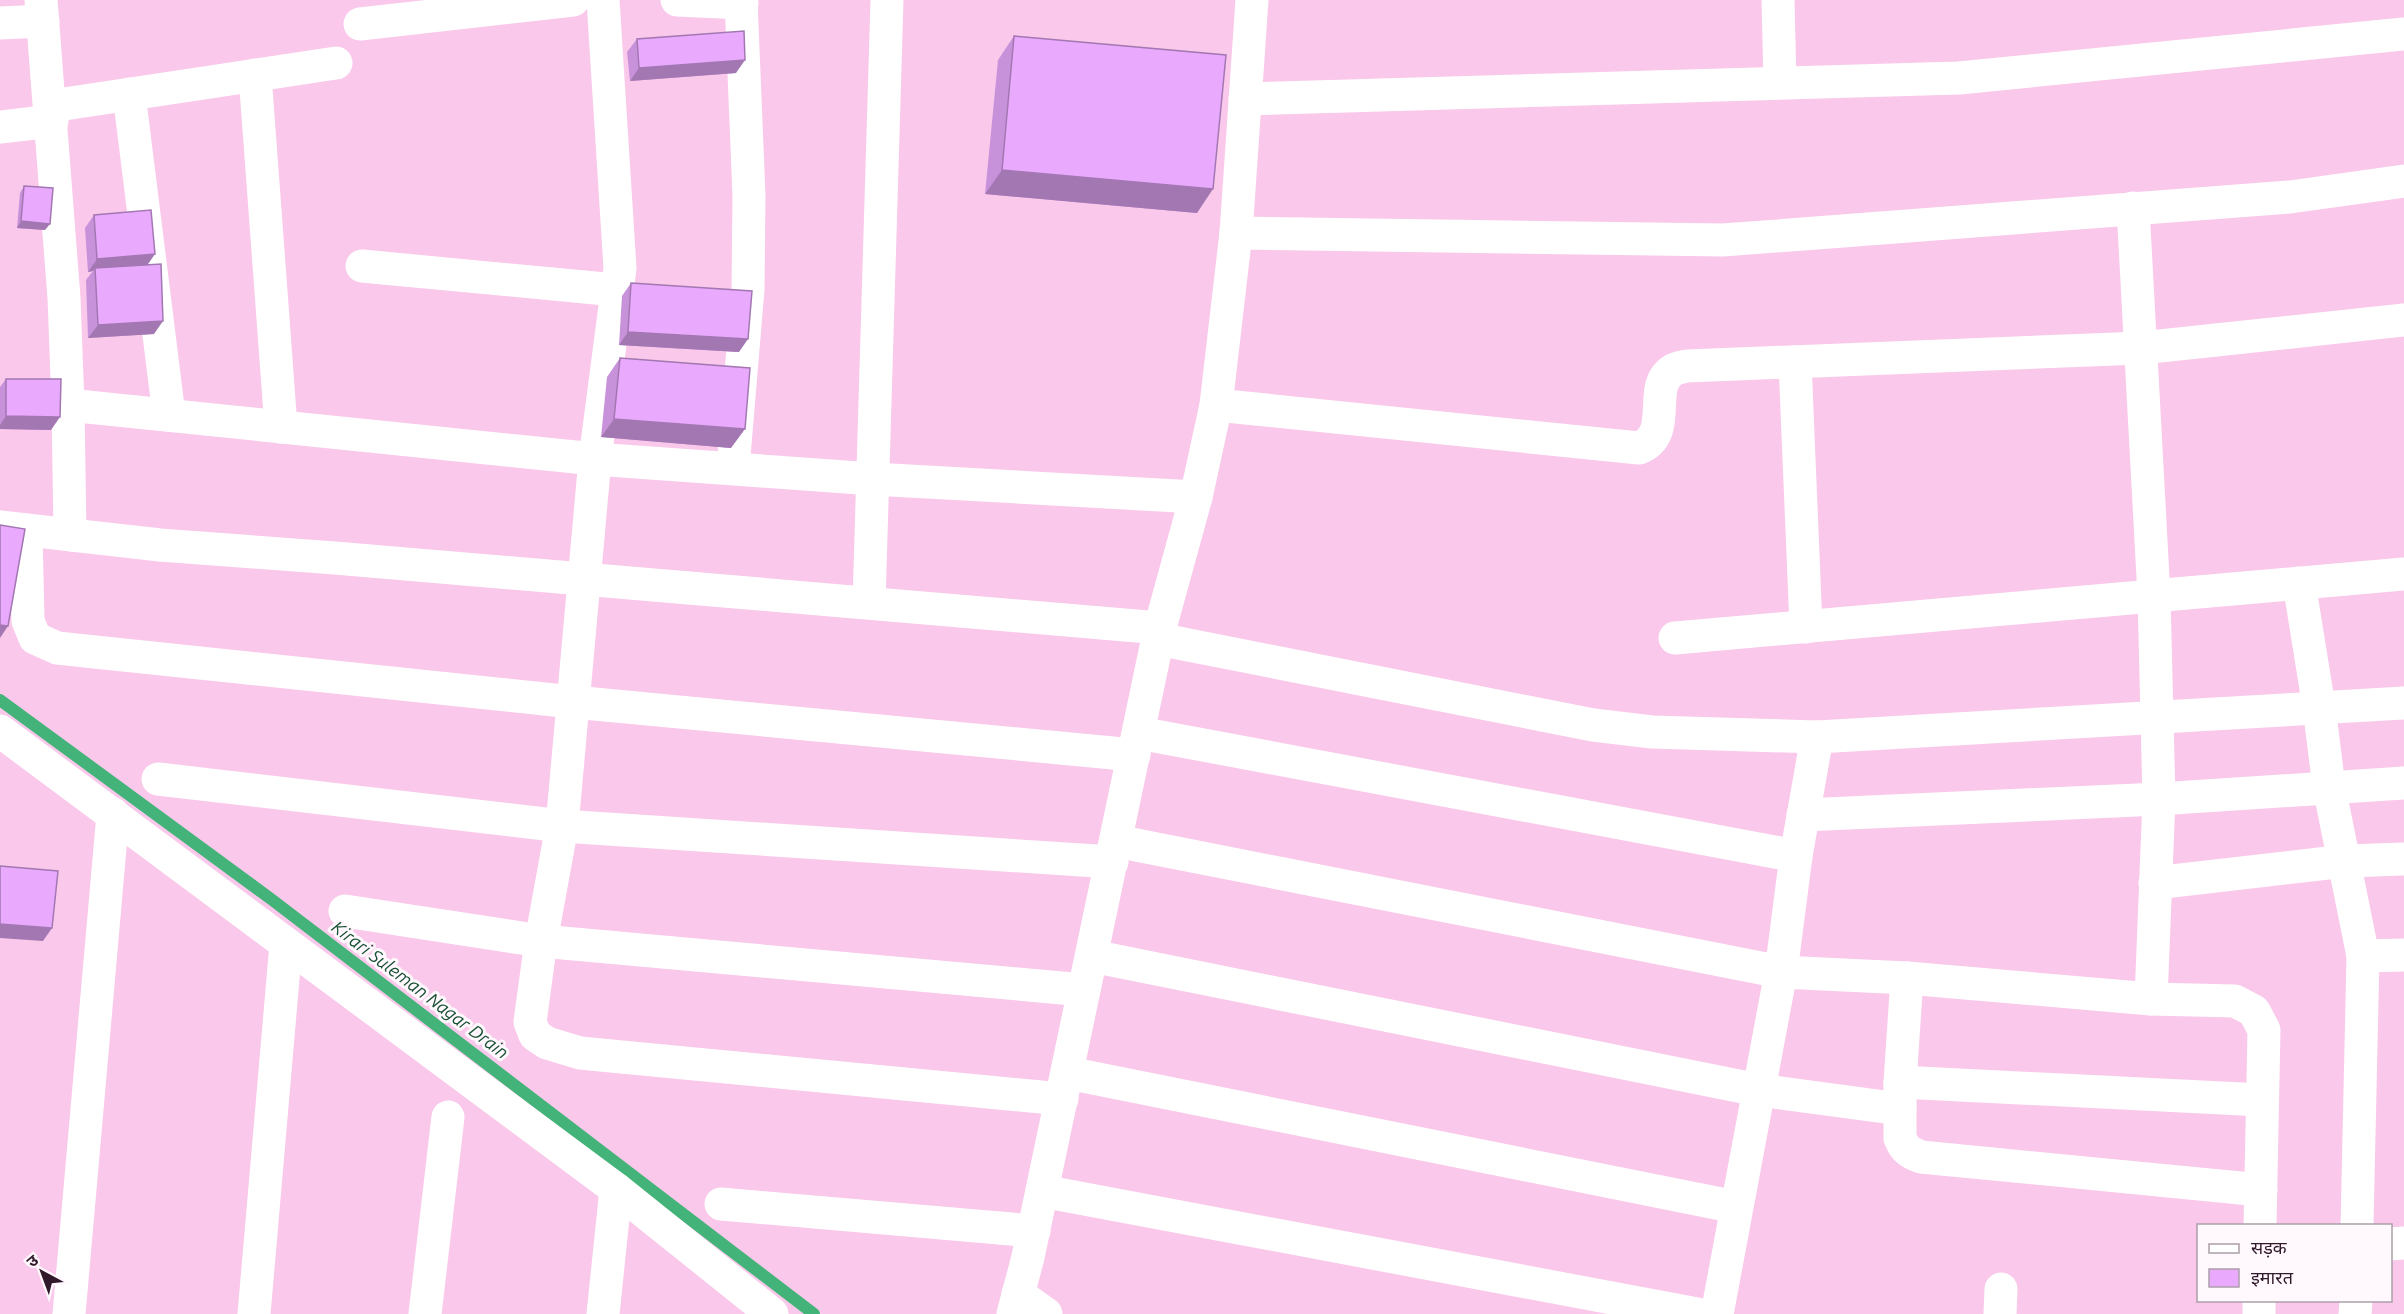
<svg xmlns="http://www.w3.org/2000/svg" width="2404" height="1314" font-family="Ubuntu,'Noto Sans Devanagari',sans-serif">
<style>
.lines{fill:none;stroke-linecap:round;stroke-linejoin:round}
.stream{stroke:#44b37a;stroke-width:12}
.minor{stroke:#fff;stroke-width:33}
.wall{fill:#c892da}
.shaded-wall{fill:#a377b2}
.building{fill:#e9aafe;stroke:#a377b2;stroke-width:1.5}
.labels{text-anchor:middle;stroke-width:6;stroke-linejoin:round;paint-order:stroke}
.water-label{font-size:18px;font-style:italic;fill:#165033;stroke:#fff8fd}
</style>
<rect width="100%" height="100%" fill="#fac8ea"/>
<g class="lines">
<polyline class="stream" points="0,700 271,899 814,1314"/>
<g class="minor">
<polyline points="41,0 64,298 68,405 595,459 873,479 1196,497"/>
<polyline points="603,0 620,268 595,459 562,826 541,941 530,1022 535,1035 547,1043 580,1053 1062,1099"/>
<polyline points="677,0 742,3"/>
<polyline points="1778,0 1780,83"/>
<polyline points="0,23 43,21"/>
<polyline points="360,24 573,0"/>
<polyline points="255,75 281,427"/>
<polyline points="129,94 169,415"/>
<polyline points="1245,99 1959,78 2404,34"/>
<polyline points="51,106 336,63"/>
<polyline points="0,127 52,121"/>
<polyline points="2133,208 2154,596 2159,799 2151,999"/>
<polyline points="1236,233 1723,240 2290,197 2404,181"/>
<polyline points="362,266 616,290"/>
<polyline points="1795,362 1806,627"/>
<polyline points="68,405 70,535"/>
<path d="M 1216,405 L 1639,448 C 1675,434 1646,386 1673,370 C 1677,368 1683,367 1687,366 L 2141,348 L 2404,320"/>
<polyline points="733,468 748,289 749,196 741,0"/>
<polyline points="0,527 160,545 335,558 1160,628"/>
<polyline points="26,530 28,621 35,638 57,648 573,702 1134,755"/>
<polyline points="2299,583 2319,707 2329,787 2363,956 2404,955"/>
<polyline points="869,603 887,0"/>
<polyline points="1675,638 2404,574"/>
<polyline points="1158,639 1593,725 1652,732 1817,737 2404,703"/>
<polyline points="0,731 616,1189 772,1314"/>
<polyline points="1139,733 1796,856"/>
<polyline points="158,779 562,826 1112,862"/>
<polyline points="1803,815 2159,799 2404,783"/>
<polyline points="1116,841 1781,972 1907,978 2151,999 2235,1001 2254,1011 2264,1030 2260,1226"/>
<polyline points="2155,883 2345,861 2404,859"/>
<polyline points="345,911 541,941 1084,990"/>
<polyline points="1092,956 1758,1090 1900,1109"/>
<path d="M 1907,978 L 1900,1082 L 1900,1138 C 1904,1149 1910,1153 1921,1157 L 2261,1190"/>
<polyline points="1068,1073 1736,1207"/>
<polyline points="1900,1082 2262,1100"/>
<polyline points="1042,1191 1697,1314"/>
<polyline points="721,1204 1034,1231"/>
<polyline points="2357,1226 2363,956"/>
<polyline points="2390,1244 2404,1243"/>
<polyline points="1018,1294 1046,1314"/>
<polyline points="69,1314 113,814"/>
<polyline points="254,1314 286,944"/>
<polyline points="425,1314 448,1117"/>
<polyline points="603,1314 616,1189"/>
<polyline points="1013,1314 1028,1257 1160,628 1196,497 1216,405 1236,233 1252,0"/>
<polyline points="1717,1314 1781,972 1796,856 1817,737"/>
<polyline points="2000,1314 2001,1289"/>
<polyline points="2259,1314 2259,1300"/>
<polyline points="2355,1314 2356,1300"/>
</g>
</g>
<g class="wall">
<polygon points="1014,36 1197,213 985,194 998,60"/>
<polygon points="637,39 736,73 630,81 627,52"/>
<polygon points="24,186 45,230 17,228 20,193"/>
<polygon points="94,215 148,265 154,334 88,338 86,280 93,271 88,272 85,228"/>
<polygon points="631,283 739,352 619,345 622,296"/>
<polygon points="620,358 731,448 601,437 607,377"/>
<polygon points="6,379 51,430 0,429 0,387"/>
</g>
<g class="shaded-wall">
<polygon points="745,60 736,73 630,81 639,68"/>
<polygon points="1002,170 1213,189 1197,213 985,194"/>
<polygon points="21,221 50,224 45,230 17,228"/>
<polygon points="155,254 146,267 95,268 93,271 88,272 97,259"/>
<polygon points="163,321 154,334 88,338 98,325"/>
<polygon points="628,332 748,339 739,352 619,345"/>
<polygon points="6,416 60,417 51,430 0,429 0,425"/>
<polygon points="614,419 745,429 731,448 601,437"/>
<polygon points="0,625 8,626 0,638"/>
<polygon points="0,924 52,928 43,941 0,938"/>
</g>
<g class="building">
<polygon points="744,31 745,60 639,68 637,39"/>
<polygon points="1014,36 1226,55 1213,189 1002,170"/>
<polygon points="24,186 53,188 50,224 21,221"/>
<polygon points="151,210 155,254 97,259 94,215"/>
<polygon points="161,264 163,321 98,325 95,268"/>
<polygon points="631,283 752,291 748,339 628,332"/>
<polygon points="620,358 750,368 745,429 614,419"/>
<polygon points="6,379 61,379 60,417 6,416"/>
<polygon points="0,525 25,529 8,626 0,625"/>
<polygon points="0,866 58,871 52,928 0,924"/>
</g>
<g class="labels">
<g class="water-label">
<text transform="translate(420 990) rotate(37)" y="6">Kirari Suleman Nagar Drain</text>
</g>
</g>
<rect x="2197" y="1224" width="195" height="78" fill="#fff8fd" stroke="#ac9fa9" stroke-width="1.5"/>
<rect x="2209" y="1244" width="30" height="9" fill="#ffffff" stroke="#ac9fa9" stroke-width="1.5"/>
<text x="2251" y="1254" font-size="18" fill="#30192a">सड़क</text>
<rect x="2209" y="1269" width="30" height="18" fill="#e9aafe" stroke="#ac9fa9" stroke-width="1.5"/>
<text x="2251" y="1284" font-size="18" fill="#30192a">इमारत</text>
<g transform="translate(42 1272) rotate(319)" stroke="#fff8fd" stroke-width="4.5" paint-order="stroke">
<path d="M0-4.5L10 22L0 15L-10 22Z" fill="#30192a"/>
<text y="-9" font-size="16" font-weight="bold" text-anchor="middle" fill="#30192a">उ</text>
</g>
</svg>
